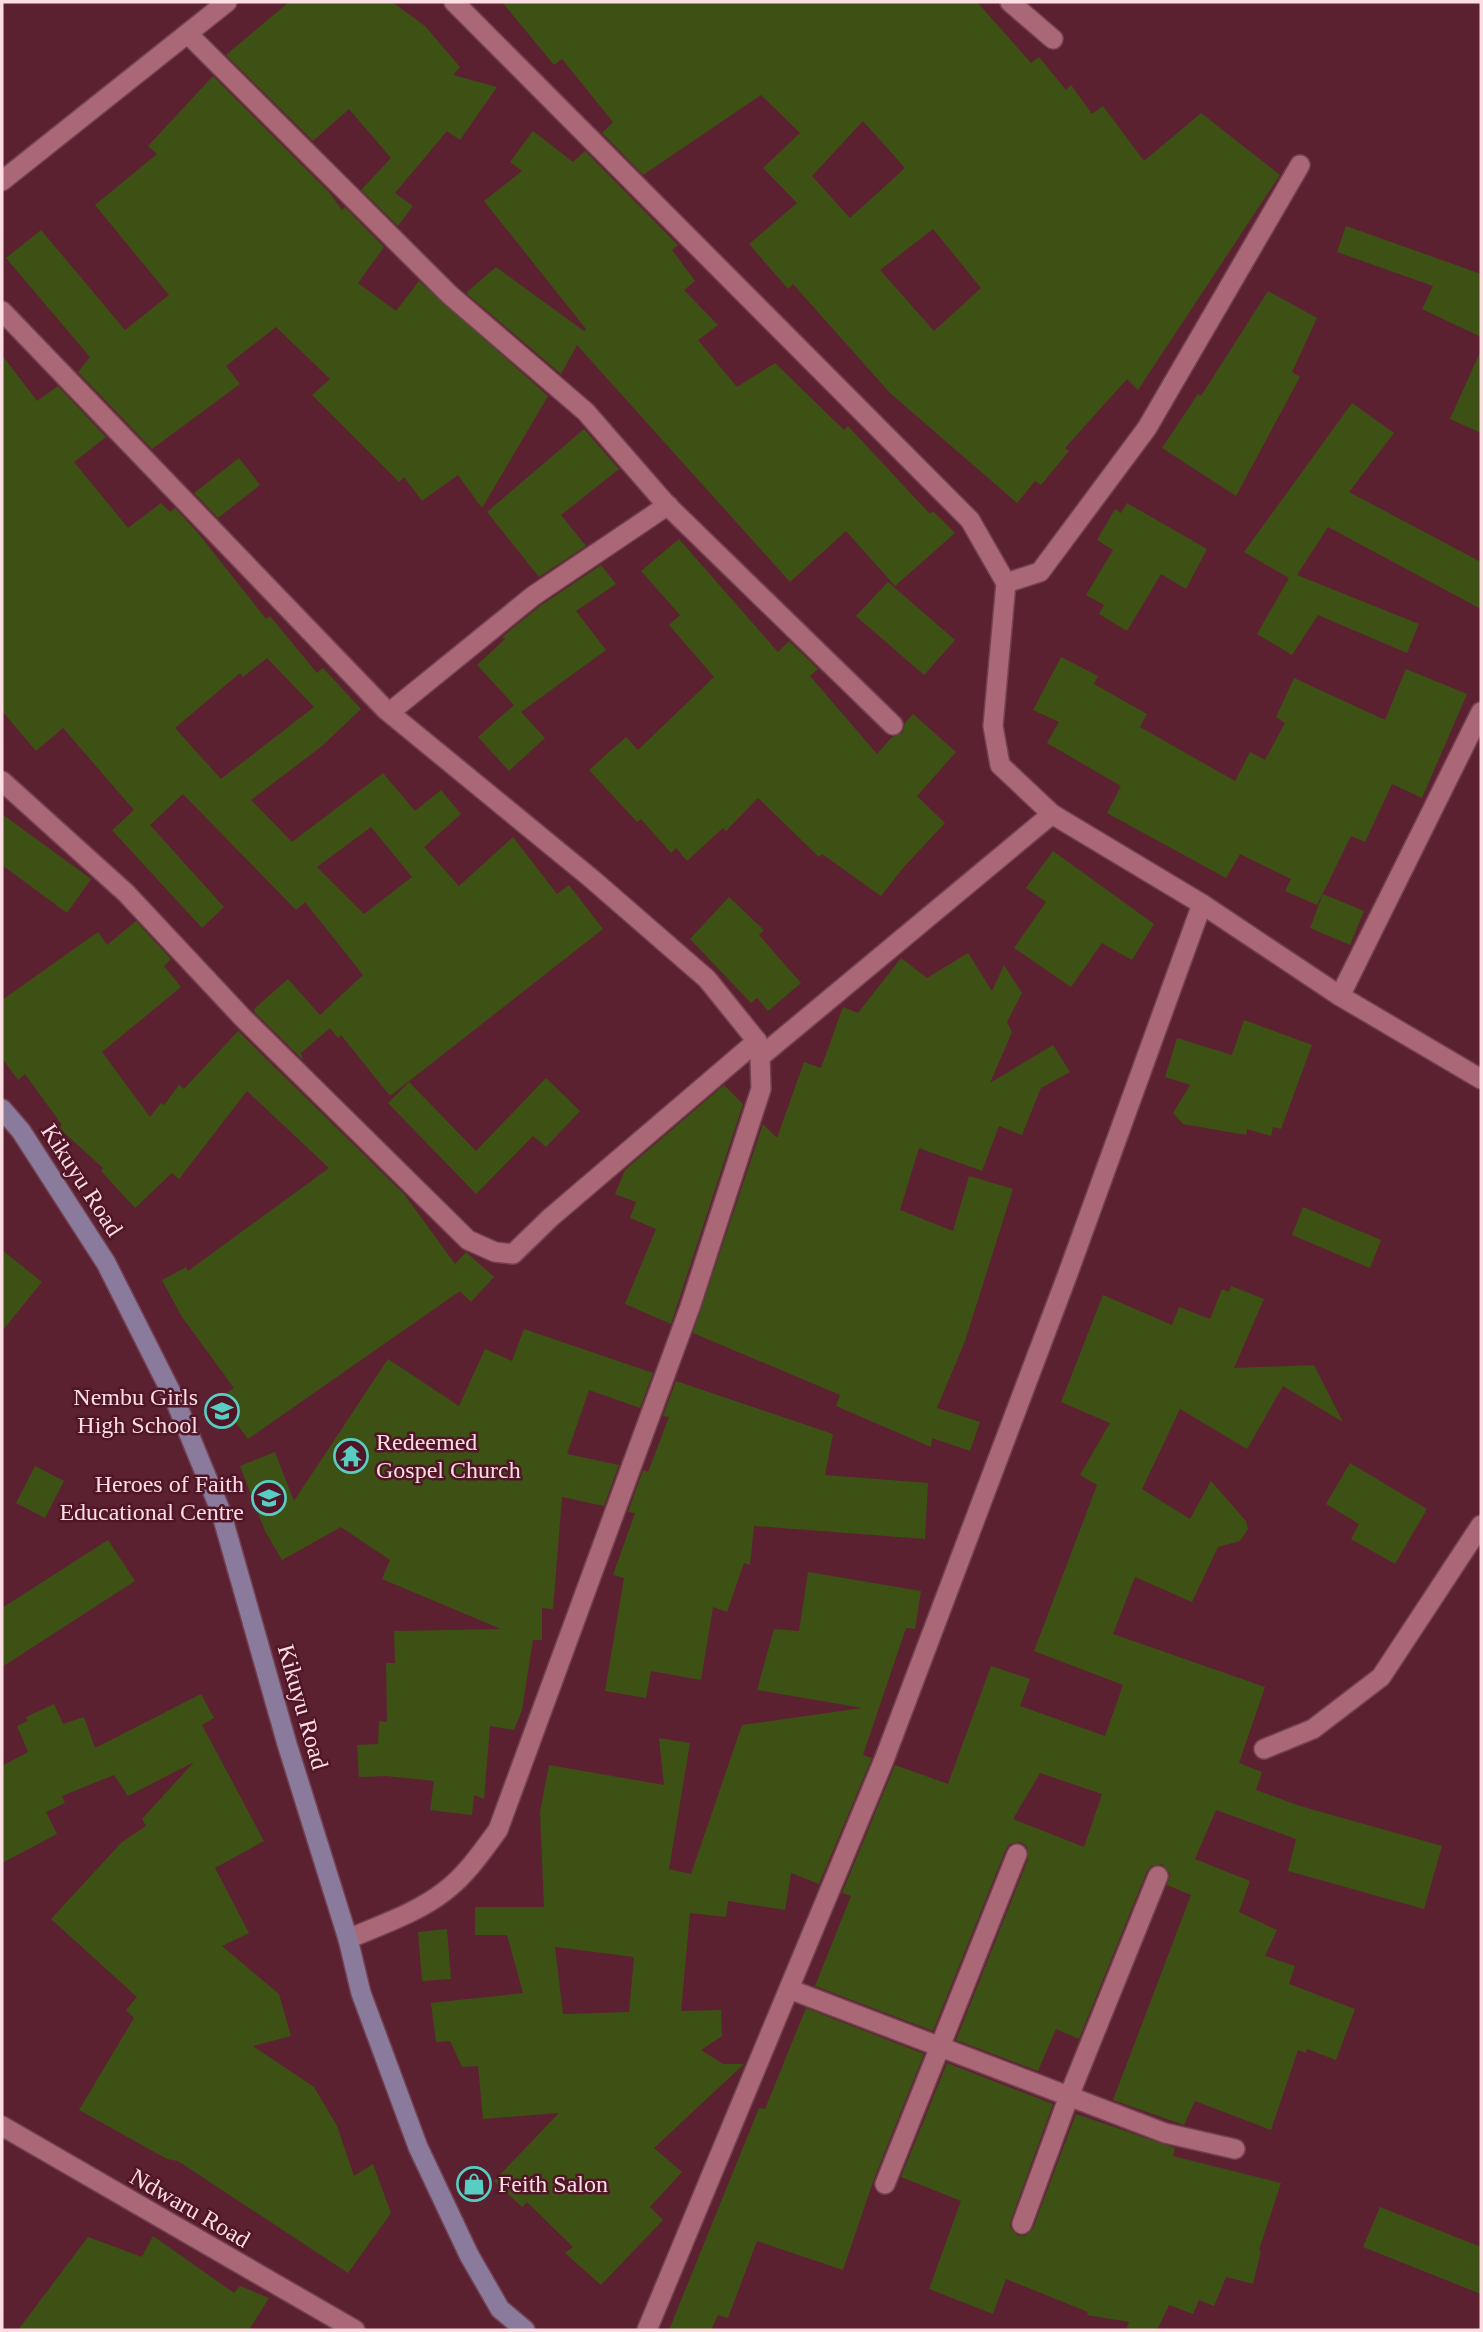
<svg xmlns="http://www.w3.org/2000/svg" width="1483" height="2332" font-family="Georgia,serif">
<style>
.building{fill:#3d5115;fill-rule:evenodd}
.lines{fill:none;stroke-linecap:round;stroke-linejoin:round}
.minor-casing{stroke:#734152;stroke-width:22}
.secondary-casing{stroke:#734152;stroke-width:22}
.minor{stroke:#aa6776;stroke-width:19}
.secondary{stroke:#8a7a9c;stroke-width:19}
.labels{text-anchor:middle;stroke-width:5;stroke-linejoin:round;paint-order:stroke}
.street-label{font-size:24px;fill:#fcdde3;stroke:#501627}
.poi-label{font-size:24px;fill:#fcdde3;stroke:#501627;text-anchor:end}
</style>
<rect width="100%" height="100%" fill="#5c2131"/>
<g class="building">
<polygon points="289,2 392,2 425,26 460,67 453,75 497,87 460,140 447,131 395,193 413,206 398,226 361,190 391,158 349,109 313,141 226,55"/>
<path d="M 502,2 L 977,2 L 1031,63 L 1039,57 L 1066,90 L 1071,85 L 1092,114 L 1103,106 L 1144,161 L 1201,113 L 1280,175 L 1138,390 L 1127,379 L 1065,448 L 1069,451 L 1041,485 L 1035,481 L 1017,503 L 890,393 L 793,284 L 788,289 L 749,244 L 797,203 L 763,168 L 800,133 L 761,95 L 643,175 L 602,133 L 613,122 L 562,59 L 554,65 ZM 863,121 L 905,168 L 850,218 L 812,176 ZM 933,229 L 981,288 L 934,331 L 880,270 Z"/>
<polygon points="213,76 329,192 342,210 345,207 384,247 358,283 396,311 419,281 548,396 482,508 458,475 422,501 404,477 399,482 312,395 330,379 276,327 226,366 240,384 152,449 78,372 90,357 6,258 41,230 125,330 169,295 95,205 157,154 148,146"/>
<polygon points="533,131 573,162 585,151 678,245 672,250 695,281 684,290 718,325 698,340 737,387 775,363 844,430 848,426 930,514 933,511 955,533 895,586 846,531 790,582 577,345 561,374 466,293 496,267 584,331 586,329 484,201 522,171 510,162"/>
<polygon points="1346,226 1481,274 1481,337 1422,309 1433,286 1337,252"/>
<polygon points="1268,291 1317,318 1292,372 1300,377 1236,496 1162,448 1198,394 1201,396"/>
<polygon points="1481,350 1481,433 1450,419"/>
<path d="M 2,355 L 37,401 L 58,386 L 106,437 L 74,462 L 128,528 L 161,503 L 170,512 L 175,508 L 198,533 L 266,619 L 270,616 L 317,673 L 323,668 L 361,709 L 322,746 L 251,800 L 292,842 L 383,773 L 415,811 L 441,790 L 461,814 L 424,847 L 459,886 L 513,837 L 557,894 L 569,885 L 603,929 L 390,1096 L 341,1035 L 338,1038 L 330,1028 L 301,1053 L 303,1060 L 255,1013 L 254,1009 L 288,979 L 320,1015 L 363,975 L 305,902 L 296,910 L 183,794 L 150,825 L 224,907 L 202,928 L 112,830 L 134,810 L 63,728 L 36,751 L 2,711 ZM 267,658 L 314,707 L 221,779 L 175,728 L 240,673 L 243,677 ZM 371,827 L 412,877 L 364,914 L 317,867 Z"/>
<polygon points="1352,403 1394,433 1349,492 1481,562 1481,609 1328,527 1297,575 1419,624 1407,653 1318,615 1292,655 1257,634 1289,578 1244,552"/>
<polygon points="584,429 619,469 561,515 586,546 539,577 487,512"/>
<polygon points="239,458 260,485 218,518 194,493"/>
<polygon points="1127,503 1207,549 1186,589 1161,574 1127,631 1099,614 1104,605 1086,595 1113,550 1097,540 1115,509 1121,513"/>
<polygon points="679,539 778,652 789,641 818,669 810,676 877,754 892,737 902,733 905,723 913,714 956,752 917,796 945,823 903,868 881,896 822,854 819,857 758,798 726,831 723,828 687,861 676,848 671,853 641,819 637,822 589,770 626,737 638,750 714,677 669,625 680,615 641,571"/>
<polygon points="601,565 616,584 576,611 606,650 521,712 545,738 509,771 478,737 514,705 477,665 505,639 502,637 540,606"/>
<polygon points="888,582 955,640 924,675 856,616"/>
<polygon points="1061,657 1098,676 1094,684 1147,714 1140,727 1235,781 1250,752 1265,760 1285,723 1276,717 1294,678 1385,720 1406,669 1467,694 1422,798 1392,784 1365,842 1351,836 1317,905 1285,891 1291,879 1240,854 1226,878 1107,813 1121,786 1047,743 1059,722 1033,710"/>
<polygon points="2,814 91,879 67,913 2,865"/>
<polygon points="1053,851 1154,924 1132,960 1102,943 1071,987 1014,948 1046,902 1026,888"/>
<polygon points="1323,894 1364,911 1350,945 1310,928"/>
<polygon points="729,897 764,930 759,935 801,983 768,1011 757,998 751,1003 690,939"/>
<polygon points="136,921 171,959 164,966 181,987 102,1052 150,1117 161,1103 164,1105 179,1085 184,1089 238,1031 404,1194 455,1264 466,1252 494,1277 471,1302 460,1291 248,1439 218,1399 234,1388 182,1317 162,1280 186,1267 188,1271 329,1168 247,1091 179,1179 172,1173 135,1208 101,1171 103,1168 59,1128 62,1125 25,1074 18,1080 2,1058 2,1000 98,932 107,945"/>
<polygon points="968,953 992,991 1004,965 1022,993 1007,1022 1012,1032 990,1083 1053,1045 1070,1072 1041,1088 1022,1135 999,1126 982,1171 919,1148 900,1210 953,1231 969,1176 1013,1189 965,1341 937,1408 980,1422 970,1451 932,1438 931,1447 836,1406 840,1395 693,1333 763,1124 777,1138 804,1062 821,1068 843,1007 858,1013 901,958 927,978"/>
<polygon points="1244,1020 1312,1045 1281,1129 1273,1127 1271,1136 1247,1129 1246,1135 1183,1124 1173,1113 1190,1085 1165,1077 1177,1038 1232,1055"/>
<polygon points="546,1078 580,1111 546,1147 533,1136 476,1194 388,1103 409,1082 476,1151"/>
<polygon points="724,1085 743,1104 671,1324 625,1304 656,1229 630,1218 636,1202 615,1194 625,1170"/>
<polygon points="1303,1207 1381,1240 1370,1268 1292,1235"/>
<polygon points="2,1250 42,1282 2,1331"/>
<path d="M 1231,1286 L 1264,1299 L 1234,1368 L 1314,1365 L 1343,1422 L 1283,1386 L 1247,1449 L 1180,1409 L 1142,1489 L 1190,1519 L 1211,1481 L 1246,1521 L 1248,1529 L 1240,1541 L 1218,1547 L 1192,1602 L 1135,1577 L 1113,1634 L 1265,1687 L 1239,1763 L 1262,1772 L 1256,1790 L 1300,1806 L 1442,1846 L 1424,1909 L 1288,1871 L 1296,1839 L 1216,1810 L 1195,1859 L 1250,1881 L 1239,1912 L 1277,1930 L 1265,1956 L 1295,1966 L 1289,1984 L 1355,2009 L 1336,2060 L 1307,2049 L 1306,2053 L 1298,2050 L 1271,2130 L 1195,2101 L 1184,2125 L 1113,2100 L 1191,1895 L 1167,1885 L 1170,1874 L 1162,1864 L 1151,1866 L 1147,1871 L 1079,2039 L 1056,2029 L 1038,2071 L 956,2040 L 1028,1859 L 1027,1847 L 1021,1842 L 1010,1844 L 1006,1849 L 933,2031 L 815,1986 L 851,1896 L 842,1893 L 895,1765 L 948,1784 L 991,1666 L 1030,1679 L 1020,1706 L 1105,1736 L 1123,1685 L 1034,1651 L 1097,1485 L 1080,1475 L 1110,1423 L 1061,1402 L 1103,1295 L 1172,1325 L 1179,1307 L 1210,1319 L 1222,1289 L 1229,1292 ZM 1040,1773 L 1102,1794 L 1084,1847 L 1013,1819 Z"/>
<polygon points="524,1329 653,1373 640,1408 589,1390 567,1454 619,1465 604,1506 562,1497 553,1609 542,1608 542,1640 533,1640 522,1710 514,1730 490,1726 484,1799 474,1795 472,1815 430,1810 434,1781 386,1776 359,1777 357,1745 378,1744 379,1721 387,1722 386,1663 395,1663 394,1631 501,1629 382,1579 390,1560 341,1527 282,1560 265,1531 240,1466 275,1452 294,1501 388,1359 459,1406 485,1349 512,1361"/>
<polygon points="676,1381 833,1434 825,1475 928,1483 925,1539 754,1526 750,1565 744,1563 727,1612 713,1607 701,1680 651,1671 646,1698 605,1691 624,1578 613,1575 635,1513 628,1512 643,1470 648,1472 669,1417 663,1416"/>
<polygon points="1350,1463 1427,1509 1395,1564 1351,1539 1359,1524 1326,1504"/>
<polygon points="35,1466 64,1481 45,1518 16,1503"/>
<polygon points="108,1540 135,1581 2,1667 2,1608"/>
<path d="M 808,1572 L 921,1591 L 915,1629 L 906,1628 L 863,1755 L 872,1758 L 819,1884 L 791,1873 L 785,1910 L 728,1901 L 726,1917 L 690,1913 L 681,2011 L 721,2010 L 722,2036 L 701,2050 L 723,2064 L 744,2064 L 654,2148 L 682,2172 L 650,2207 L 663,2220 L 601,2285 L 565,2253 L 573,2247 L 527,2202 L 522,2207 L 494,2181 L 559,2113 L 483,2119 L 478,2066 L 462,2067 L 450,2041 L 436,2042 L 431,2003 L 523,1993 L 507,1935 L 475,1935 L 475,1907 L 544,1907 L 540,1812 L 549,1765 L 664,1785 L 659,1738 L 690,1743 L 669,1869 L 691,1874 L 742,1725 L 862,1708 L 757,1690 L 774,1629 L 799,1631 ZM 555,1947 L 634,1957 L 629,2012 L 563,2014 Z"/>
<polygon points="201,1694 214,1718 202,1725 264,1841 215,1868 249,1933 222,1946 279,1994 291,2036 253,2046 314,2087 337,2126 354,2176 373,2164 391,2213 348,2273 178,2161 167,2159 79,2110 134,2018 126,2010 137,1997 51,1919 122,1842 146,1826 142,1819 194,1762 128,1796 114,1775 62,1796 65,1803 46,1812 57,1834 2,1863 2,1766 28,1752 17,1726 28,1721 26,1717 54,1704 63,1724 84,1717 95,1748"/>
<polygon points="447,1929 451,1979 422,1981 418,1932"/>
<polygon points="806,2008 924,2054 874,2179 843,2270 757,2241 728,2318 718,2315 711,2330 669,2330 759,2108 765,2109"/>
<polygon points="947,2063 1053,2104 1011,2220 1010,2227 1017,2235 1025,2236 1033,2228 1076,2114 1175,2148 1173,2156 1281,2183 1259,2250 1261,2251 1253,2284 1226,2277 1214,2306 1199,2300 1193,2314 1169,2305 1157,2330 1126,2330 1129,2322 1087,2315 1088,2312 1006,2279 993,2314 929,2289 961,2201 901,2177"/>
<polygon points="1380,2207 1481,2247 1481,2294 1363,2247"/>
<polygon points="153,2236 234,2293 240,2286 269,2298 249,2330 18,2330 88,2237 142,2257"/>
</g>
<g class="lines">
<g class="minor-casing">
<g id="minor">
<polyline points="454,2 970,520 1006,583 993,726 1000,765 1052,814 1202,904 1340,996 1481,1079"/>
<polyline points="1010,2 1053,39"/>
<polyline points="189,35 450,295 586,412 666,504 893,725"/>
<polyline points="2,181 227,2"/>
<polyline points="2,311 386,710 592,879 707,979 757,1041 760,1057"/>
<polyline points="1006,583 1040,572 1147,428 1300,165"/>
<polyline points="390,712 533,596 668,505"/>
<polyline points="2,781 126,893 243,1018 468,1240 495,1252 513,1254 550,1218 757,1041"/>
<polyline points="1340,996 1481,712"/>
<polyline points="1264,1749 1313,1729 1381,1677 1481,1525"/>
<path d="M 348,1939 C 380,1925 417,1913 445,1891 C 466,1875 482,1852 498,1830 L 690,1307 L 761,1089 L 760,1057 L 1052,814"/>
<polyline points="789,1989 1165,2133 1235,2149"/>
<polyline points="2,2126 355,2330"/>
<polyline points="885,2184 1017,1854"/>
<polyline points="1022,2224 1069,2096 1158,1876"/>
<polyline points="647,2330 884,1760 1067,1276 1202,904"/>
</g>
</g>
<g class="secondary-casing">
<polyline id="secondary" points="2,1109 21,1131 106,1263 175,1400 221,1512 287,1744 348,1939 361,1993 418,2147 469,2255 500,2309 525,2330"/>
</g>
<use href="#minor" class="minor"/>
<use href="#secondary" class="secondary"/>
</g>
<defs>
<g id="school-ring" transform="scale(1.75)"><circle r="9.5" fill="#501627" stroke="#57cec1" stroke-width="1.5"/><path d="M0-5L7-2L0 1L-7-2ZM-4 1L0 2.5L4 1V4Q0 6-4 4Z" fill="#57cec1"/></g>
<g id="temple-ring" transform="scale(1.75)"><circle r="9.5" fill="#501627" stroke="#57cec1" stroke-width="1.5"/><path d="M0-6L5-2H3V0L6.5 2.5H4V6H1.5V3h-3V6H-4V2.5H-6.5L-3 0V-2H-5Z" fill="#57cec1"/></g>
<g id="shop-ring" transform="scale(1.75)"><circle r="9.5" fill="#501627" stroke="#57cec1" stroke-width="1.5"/><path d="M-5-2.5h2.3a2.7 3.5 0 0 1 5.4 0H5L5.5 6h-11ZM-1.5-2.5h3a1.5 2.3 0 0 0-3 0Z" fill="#57cec1"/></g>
</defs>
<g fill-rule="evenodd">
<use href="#school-ring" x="222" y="1411"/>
<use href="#temple-ring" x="351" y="1456"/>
<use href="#school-ring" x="269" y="1498"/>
<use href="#shop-ring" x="474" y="2184"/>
</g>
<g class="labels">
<g class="street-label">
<text transform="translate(82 1180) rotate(57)" y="8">Kikuyu Road</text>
<text transform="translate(303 1707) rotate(74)" y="8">Kikuyu Road</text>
<text transform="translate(190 2208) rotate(30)" y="8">Ndwaru Road</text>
</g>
<g class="poi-label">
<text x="198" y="1405">Nembu Girls<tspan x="198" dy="28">High School</tspan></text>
<text x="376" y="1450" text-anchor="start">Redeemed<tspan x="376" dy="28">Gospel Church</tspan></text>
<text x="244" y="1492">Heroes of Faith<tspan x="244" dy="28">Educational Centre</tspan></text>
<text x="498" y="2192" text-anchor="start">Feith Salon</text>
</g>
</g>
<rect width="1483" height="2332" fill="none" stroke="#fcdde3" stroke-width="7"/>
</svg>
